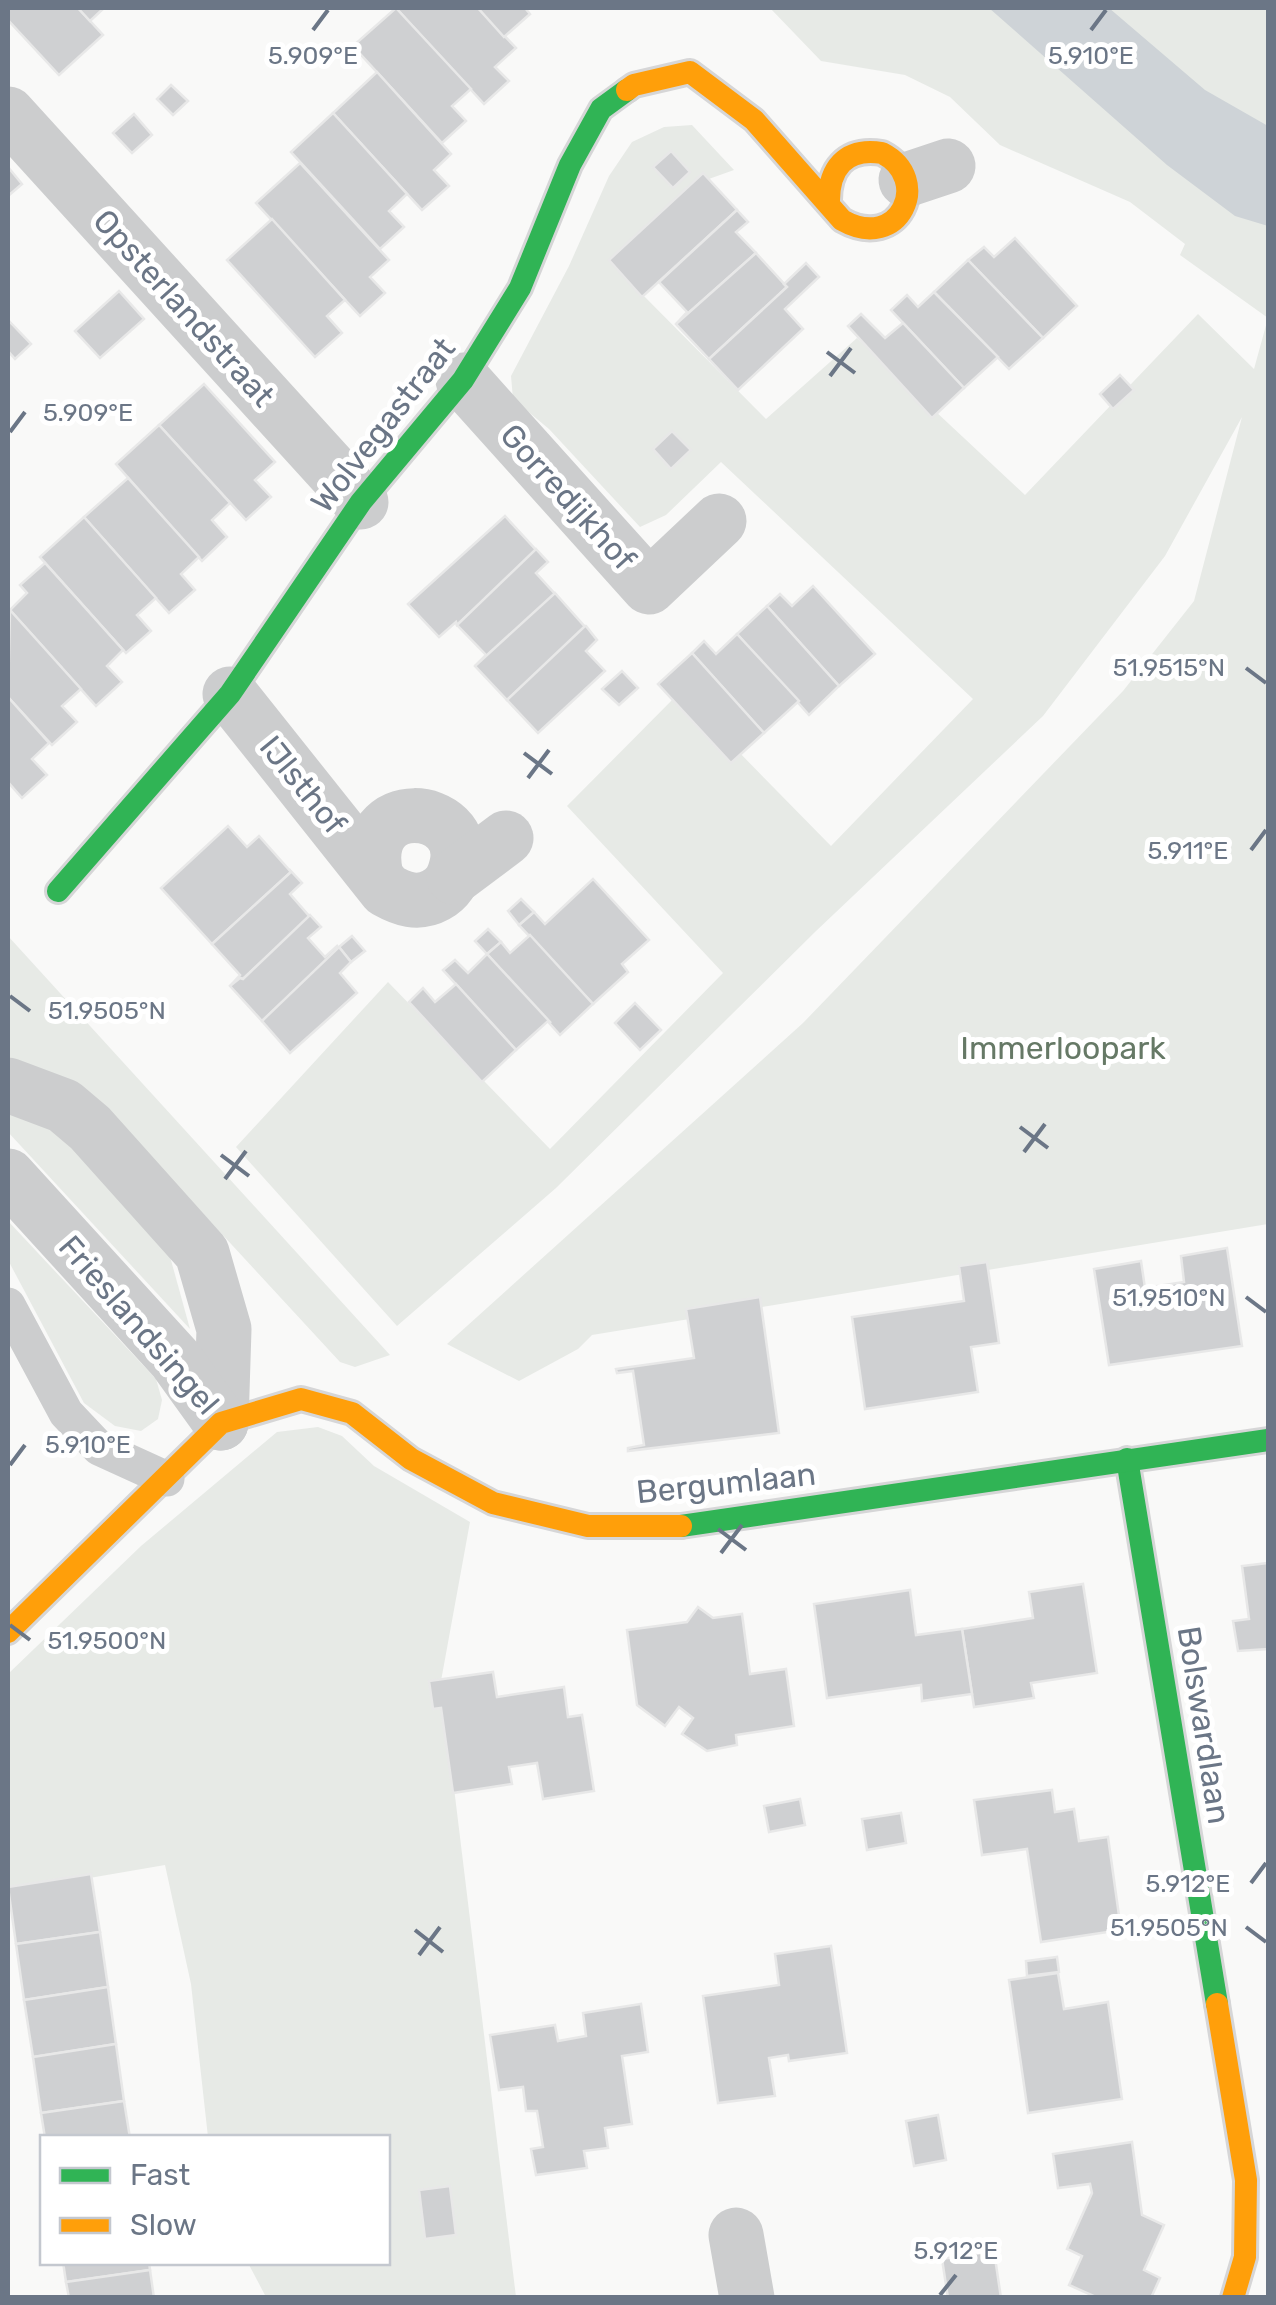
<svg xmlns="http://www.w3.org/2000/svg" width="1276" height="2305" font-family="Rubik,sans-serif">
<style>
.green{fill:#e7eae6}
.water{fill:#ced3d7}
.building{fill:#cfd0d2;stroke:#e8e8e8;stroke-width:2.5}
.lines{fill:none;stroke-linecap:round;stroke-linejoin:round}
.fast-casing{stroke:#d6d6d7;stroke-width:28}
.slow-casing{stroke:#d6d6d7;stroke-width:28}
.lane{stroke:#cccdce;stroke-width:35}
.street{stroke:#cccdce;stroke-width:55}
.fast{stroke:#30b455;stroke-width:22}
.slow{stroke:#ff9f0a;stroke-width:22}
.ticks{fill:none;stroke:#6b7686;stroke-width:4}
.labels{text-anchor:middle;stroke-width:10;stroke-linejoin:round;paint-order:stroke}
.street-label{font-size:32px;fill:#6b7686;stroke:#fff}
.park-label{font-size:32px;fill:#667966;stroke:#fff}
.ticks-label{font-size:25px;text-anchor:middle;fill:#6b7686;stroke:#fff;stroke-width:10;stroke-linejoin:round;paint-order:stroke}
</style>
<rect width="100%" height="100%" fill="#f9f9f8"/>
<g class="green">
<polygon points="770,8 1268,8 1268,1224 592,1335 578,1349 519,1381 447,1344 803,1023 1123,691 1194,601 1242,417 1165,556 1043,716 815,932 556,1188 397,1326 236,1147 388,982 550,1149 723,973 567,806 680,692 831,846 973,699 721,462 666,515 640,527 549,429 513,399 511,376 569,266 609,176 632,142 664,127 692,125 734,170 692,185 636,288 766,419 857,338 1025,495 1198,314 1254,369 1268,318 1180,255 1185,244 1130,202 1000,145 950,97 905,75 821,61"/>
<polygon points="8,936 390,1355 355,1367 340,1362 100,1102 73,1082 8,1058"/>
<polygon points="8,1112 57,1128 166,1242 190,1329 8,1132"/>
<polygon points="8,1221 156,1379 162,1400 158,1419 141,1431 115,1426 84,1403 8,1260"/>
<polygon points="318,1427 342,1436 374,1466 470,1522 441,1681 516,2297 266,2297 248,2263 388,2262 388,2138 208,2137 191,1984 165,1865 8,1892 8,1674 141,1546 277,1432"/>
</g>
<polygon class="water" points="989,8 1109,8 1205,90 1268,126 1268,226 1235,216 1167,165"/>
<g class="building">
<polygon points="8,8 78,8 103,35 59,75 8,20"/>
<polygon points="78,8 104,8 90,21"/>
<polygon points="396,8 478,8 516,48 495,67 509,81 484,104"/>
<polygon points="396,8 471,89 452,106 466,121 442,143 353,46"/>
<polygon points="478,8 525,8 530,14 504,37"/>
<polygon points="377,72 451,154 434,170 449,186 422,210 333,113"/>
<polygon points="171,85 188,101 173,115 157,99"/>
<polygon points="333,113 407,194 389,211 404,227 380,249 291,152"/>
<polygon points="134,114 152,135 132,153 113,133"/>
<polygon points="671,151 690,172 673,188 653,167"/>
<polygon points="300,163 389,260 370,277 385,293 360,316 256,203"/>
<polygon points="8,167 22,184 8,196"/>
<polygon points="703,173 737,210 642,297 609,260"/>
<polygon points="737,210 748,222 736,232 756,253 676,324 687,312 659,282"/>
<polygon points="272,219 345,300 327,316 342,333 315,357 227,260"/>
<polygon points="1015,238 1077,306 1043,338 968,260 984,247 994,257"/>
<polygon points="756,253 787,287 709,359 676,324"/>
<polygon points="968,260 1043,338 1009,369 934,292"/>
<polygon points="806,263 819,277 785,309 803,329 738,390 709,359 787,287 784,284"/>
<polygon points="119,291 144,319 100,358 75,331"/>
<polygon points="934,292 998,357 964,388 891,310 907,295 918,307"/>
<polygon points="861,314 885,338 903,323 964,388 932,418 848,326"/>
<polygon points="10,322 31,344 15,359 8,351 8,325"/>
<polygon points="1120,375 1134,390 1113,409 1100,394"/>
<polygon points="204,384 275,462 255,480 271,497 246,520 159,425"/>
<polygon points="159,425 230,503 212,520 227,537 202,561 116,464"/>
<polygon points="672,431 691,450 671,469 653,449"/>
<polygon points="128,478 199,557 181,574 195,590 169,613 84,517"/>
<polygon points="505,516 537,551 457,625 456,622 439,637 408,604"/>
<polygon points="84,517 156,598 137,615 151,631 126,653 40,557"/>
<polygon points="536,549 548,562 536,573 556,595 475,666 486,655 457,625"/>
<polygon points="45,563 123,650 107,666 122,682 96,706 10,610 27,593 20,585"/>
<polygon points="813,586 875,654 839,686 767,606 780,594 792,606"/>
<polygon points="555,593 586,628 507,700 475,666"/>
<polygon points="767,606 839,686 809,715 737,634"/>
<polygon points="10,610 81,689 62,706 77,722 52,745 8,697"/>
<polygon points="585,626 586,626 597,640 586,651 605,671 538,733 507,700"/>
<polygon points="737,634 799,701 764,733 692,653 704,641 716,654"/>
<polygon points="692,653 764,733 731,763 658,684"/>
<polygon points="622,671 638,688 619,705 602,689"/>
<polygon points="8,697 49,743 32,759 47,775 22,798 8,782"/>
<polygon points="228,826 247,847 259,836 291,872 212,944 161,888"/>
<polygon points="289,869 302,883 290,894 310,917 243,979 240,978 230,986 240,975 212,944 291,872"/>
<polygon points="593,879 649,940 622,964 628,972 593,1004 519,925 534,912 545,924"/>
<polygon points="521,899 534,912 519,925 508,911"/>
<polygon points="310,915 321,927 308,938 325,957 337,946 339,950 262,1021 230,986 240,978 243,979"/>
<polygon points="488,929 501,942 487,954 475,941"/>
<polygon points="530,935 593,1004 560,1035 487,954 501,942 510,953"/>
<polygon points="352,936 365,951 351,962 339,947"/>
<polygon points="339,947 351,962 340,973 357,993 290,1053 262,1021"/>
<polygon points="487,954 551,1023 548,1021 516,1050 443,970 455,960 468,973"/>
<polygon points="456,984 516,1050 482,1082 409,1002 423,988 435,1002"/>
<polygon points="635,1003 661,1030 640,1050 615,1023"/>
<polygon points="1227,1248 1242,1346 1109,1365 1094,1269 1141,1261 1145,1288 1184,1282 1181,1256"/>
<polygon points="987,1262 999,1343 971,1347 978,1392 865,1409 852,1317 964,1301 959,1266"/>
<polygon points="760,1297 779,1433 628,1451 628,1448 644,1445 633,1371 617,1373 616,1369 694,1358 686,1309"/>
<polygon points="1268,1563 1268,1649 1238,1651 1233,1621 1249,1619 1242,1566"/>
<polygon points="1083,1584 1097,1673 1031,1683 1034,1698 974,1707 962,1629 1033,1618 1029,1592"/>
<polygon points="910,1590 916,1635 962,1629 972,1694 922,1701 921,1685 827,1698 814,1604"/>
<polygon points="698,1607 713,1618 742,1614 750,1674 786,1669 794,1726 736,1735 737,1745 707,1751 682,1734 693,1718 679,1707 665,1726 637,1705 627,1630 687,1622"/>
<polygon points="493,1672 497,1697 564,1687 568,1717 582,1715 594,1791 543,1799 537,1763 509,1767 512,1784 453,1793 441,1708 433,1709 429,1681"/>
<polygon points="1052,1790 1055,1812 1074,1809 1079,1841 1108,1837 1121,1930 1041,1942 1027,1849 982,1855 974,1800"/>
<polygon points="800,1799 805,1825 769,1832 764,1806"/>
<polygon points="901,1813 906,1843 867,1850 862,1819"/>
<polygon points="91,1874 100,1932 16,1944 8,1887"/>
<polygon points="100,1932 108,1987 24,2000 16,1944"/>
<polygon points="831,1946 847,2053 789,2061 788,2055 769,2058 775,2096 718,2103 703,1996 779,1985 775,1954"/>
<polygon points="1057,1957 1059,1972 1027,1976 1026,1961"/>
<polygon points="1058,1973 1064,2009 1108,2002 1122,2099 1028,2113 1009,1980"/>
<polygon points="108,1987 116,2044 33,2057 24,2000"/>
<polygon points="641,2004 648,2052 622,2056 632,2124 605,2128 608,2148 584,2151 587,2168 536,2175 531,2149 543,2147 537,2111 526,2111 523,2087 499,2090 490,2035 555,2025 558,2041 586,2036 583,2013"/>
<polygon points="116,2044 124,2101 41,2113 33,2057"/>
<polygon points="124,2101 130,2138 45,2138 41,2113"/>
<polygon points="938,2115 946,2160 914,2166 906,2121"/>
<polygon points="1132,2142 1142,2215 1164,2225 1144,2270 1160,2278 1151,2298 1098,2298 1069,2285 1082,2256 1067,2249 1092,2193 1090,2184 1058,2188 1053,2154"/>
<polygon points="450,2186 456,2235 425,2239 419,2190"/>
<polygon points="994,2251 1001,2298 948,2298 942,2259"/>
<polygon points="63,2262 149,2262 150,2270 66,2282"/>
<polygon points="150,2270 154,2298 69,2298 66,2282"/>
</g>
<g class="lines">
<g class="fast-casing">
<g id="fast">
<polyline points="58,891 230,694 361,502 463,380 520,288 570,165 601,109 627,90"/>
<polyline points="1127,1459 1217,2004"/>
<polyline points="681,1526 1268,1440"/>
</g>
</g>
<g class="slow-casing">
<g id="slow">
<path d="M 627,90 L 634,85 L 690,72 L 754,120 L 842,220 C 900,253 933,179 882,153 C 845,147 828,169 829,204"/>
<polyline points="8,1632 221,1423 301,1399 352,1413 411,1459 493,1503 588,1526 681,1526"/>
<polyline points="1217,2004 1246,2180 1245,2257 1233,2298"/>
</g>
</g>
<polyline class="lane" points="8,1305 66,1413 99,1448 167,1479"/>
<g class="street">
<polyline points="8,114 361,502"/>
<polyline points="906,180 948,166"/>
<polyline points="463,380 649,587 719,521"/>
<path d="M 230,694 L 386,890 C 402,899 418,905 436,895 C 449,888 454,878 457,864 C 470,803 357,792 376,876"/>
<polyline points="454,877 506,838"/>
<polyline points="8,1085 64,1106 90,1128 202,1253 224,1329 221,1423"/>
<polyline points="8,1176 175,1359 221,1423"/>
<polyline points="736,2235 747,2298"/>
</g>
<use href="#fast" class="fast"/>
<use href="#slow" class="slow"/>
</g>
<path class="ticks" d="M 313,30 L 328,10M 1091,30 L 1106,10M 827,352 L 855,373M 830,376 L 851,348M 10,432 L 25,412M 1246,668 L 1266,683M 524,753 L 552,774M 528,778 L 549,750M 1251,850 L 1266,830M 10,996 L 30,1011M 1020,1127 L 1048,1148M 1024,1152 L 1045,1124M 221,1155 L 249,1176M 225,1179 L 246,1151M 1246,1297 L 1266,1312M 10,1465 L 25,1445M 718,1529 L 746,1550M 721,1553 L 742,1525M 10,1625 L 30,1640M 1251,1883 L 1266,1863M 1246,1927 L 1266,1942M 415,1930 L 443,1952M 419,1955 L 440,1927M 940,2295 L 956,2275"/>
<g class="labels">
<g class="street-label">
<text transform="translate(184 308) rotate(48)" y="11">Opsterlandstraat</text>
<text transform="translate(383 425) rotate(-52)" y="11">Wolvegastraat</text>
<text transform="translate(568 497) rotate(48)" y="11">Gorredijkhof</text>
<text transform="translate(303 785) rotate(51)" y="11">IJlsthof</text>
<text transform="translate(139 1325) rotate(49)" y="11">Frieslandsingel</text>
<text transform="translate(726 1483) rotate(-6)" y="11">Bergumlaan</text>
<text transform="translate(1204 1725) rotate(81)" y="11">Bolswardlaan</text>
</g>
<g class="park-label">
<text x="1063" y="1059">Immerloopark</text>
</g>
</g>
<g class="ticks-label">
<text x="313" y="64">5.909°E</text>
<text x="1091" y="64">5.910°E</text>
<text x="88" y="421">5.909°E</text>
<text x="1169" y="676">51.9515°N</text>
<text x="1188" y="859">5.911°E</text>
<text x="107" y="1019">51.9505°N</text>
<text x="1169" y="1306">51.9510°N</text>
<text x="88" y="1453">5.910°E</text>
<text x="107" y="1649">51.9500°N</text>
<text x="1188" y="1892">5.912°E</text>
<text x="1169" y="1936">51.9505°N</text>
<text x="956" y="2259">5.912°E</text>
</g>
<rect width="1276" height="2305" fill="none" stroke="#6b7686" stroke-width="20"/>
<rect x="40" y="2135" width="350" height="130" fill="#ffffff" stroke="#c4c8cf" stroke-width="2.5"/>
<rect x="60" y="2168" width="50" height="15" fill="#30b455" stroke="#c4c8cf" stroke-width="2.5"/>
<text x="130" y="2185" font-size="30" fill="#6b7686">Fast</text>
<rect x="60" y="2218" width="50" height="15" fill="#ff9f0a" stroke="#c4c8cf" stroke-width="2.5"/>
<text x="130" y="2235" font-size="30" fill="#6b7686">Slow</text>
</svg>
